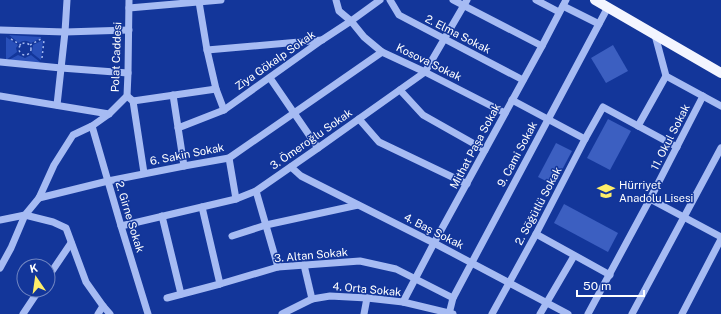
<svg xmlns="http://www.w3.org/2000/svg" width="721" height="314" font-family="'Public Sans',sans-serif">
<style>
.green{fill:#2950ba}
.building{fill:#3c5fc1}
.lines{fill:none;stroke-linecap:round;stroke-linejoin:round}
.path{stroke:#a6bbf3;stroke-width:1.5;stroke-dasharray:2 3;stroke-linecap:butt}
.minor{stroke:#a6bbf3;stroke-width:7}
.major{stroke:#f3f5ff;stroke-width:10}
.labels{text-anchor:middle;stroke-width:3;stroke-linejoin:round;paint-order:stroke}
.street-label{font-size:11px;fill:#fff;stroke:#13369a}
.poi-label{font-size:11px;fill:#fff;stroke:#13369a;text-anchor:start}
</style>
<rect width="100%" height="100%" fill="#13369a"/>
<g class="green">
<path d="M 9,35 L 41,37 L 41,38 L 31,43 C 27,40 23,40 19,43 Z"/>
<polygon points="6,37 18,45 16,48 17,52 6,60"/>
<polygon points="43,40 41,60 32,53 33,45"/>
<polygon points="18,55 25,58 31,55 40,62 39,63 7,61"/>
</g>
<g class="building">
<polygon points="613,45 628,71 606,83 591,58"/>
<polygon points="608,119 631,131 610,170 587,158"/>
<polygon points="556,143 572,151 554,185 538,177"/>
<polygon points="564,204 618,233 608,252 554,223"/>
</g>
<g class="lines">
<g class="path">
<polyline points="11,39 21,45"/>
<circle cx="25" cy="49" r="6"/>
<polyline points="30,45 41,39"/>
<polyline points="42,58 44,40"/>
</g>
<g class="minor">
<polyline points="336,0 339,11 351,21 364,37 382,52 425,72 505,113"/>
<polyline points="390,0 399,15 523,80"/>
<polyline points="453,0 542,46"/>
<polyline points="536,0 559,12"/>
<polyline points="199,2 207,50 216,89 224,110"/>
<polyline points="563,6 599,24"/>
<polyline points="129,8 221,0"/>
<polyline points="0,30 65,32 129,30"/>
<polyline points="655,35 666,76 721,106"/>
<polyline points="207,50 322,40"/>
<polyline points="0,62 61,68 128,73"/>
<polyline points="270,78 318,148"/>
<polyline points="400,90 423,115 485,150"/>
<polyline points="173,95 184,166"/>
<polyline points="0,96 109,114"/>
<polyline points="127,96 133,101 216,89"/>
<polyline points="512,100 585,139"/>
<polyline points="133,101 144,173"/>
<polyline points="57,105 65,32 67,0"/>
<polyline points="359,119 379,142 467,184"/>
<polyline points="92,126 121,226 148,314"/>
<polyline points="638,126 666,76"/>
<polyline points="178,128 224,110 322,40 351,21 380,0"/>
<polyline points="229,158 236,199"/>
<polyline points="291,167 301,176 434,243 568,314"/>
<polyline points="256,191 278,267"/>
<polyline points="39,198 108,181 184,166 229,158 382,52"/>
<polyline points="650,199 721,237"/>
<polyline points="202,207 220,284"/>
<polyline points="162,216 181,294"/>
<polyline points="0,220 25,215 39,198 54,165 73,135 92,126 109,114 127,96 128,73 129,0"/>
<polyline points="121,226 236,199 256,191 318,148 425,72 467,0"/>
<polyline points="536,234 610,275"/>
<polyline points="232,236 266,225 358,205"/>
<polyline points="304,265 312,299"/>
<polyline points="0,268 11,248 25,215 53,222 66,228 86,282 103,306 110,314"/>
<polyline points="48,277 71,243"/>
<polyline points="167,298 220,284 278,267 360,261 396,269 453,298"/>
<polyline points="403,302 434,243 542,46 566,0"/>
<polyline points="23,314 39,290"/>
<polyline points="98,314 103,306"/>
<polyline points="282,314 312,299 330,296 367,298 403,302 453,314"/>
<polyline points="364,314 367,298"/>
<polyline points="449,314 453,298 608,7"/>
<polyline points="492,314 536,234 585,139 603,107 677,147"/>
<polyline points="540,314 574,256"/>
<polyline points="588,314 650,199 703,96"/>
<polyline points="632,314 721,148"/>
<polyline points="682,314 721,239"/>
</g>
<polyline class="major" points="595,0 721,73"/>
</g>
<defs>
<g id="school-bare" transform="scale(1.38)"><path d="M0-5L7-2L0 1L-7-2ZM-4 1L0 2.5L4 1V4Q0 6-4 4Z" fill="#ffee69" stroke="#13369a" stroke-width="2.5" paint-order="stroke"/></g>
</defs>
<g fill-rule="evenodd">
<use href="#school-bare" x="606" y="191"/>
</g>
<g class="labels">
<g class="street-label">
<text transform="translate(458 34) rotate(27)" y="4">2. Elma Sokak</text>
<text transform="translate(116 57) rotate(-88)" y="4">Polat Caddesi</text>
<text transform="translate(275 60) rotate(-35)" y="4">Ziya Gökalp Sokak</text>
<text transform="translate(429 62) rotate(26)" y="4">Kosova Sokak</text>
<text transform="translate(670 137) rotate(-63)" y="4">11. Okul Sokak</text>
<text transform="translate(311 139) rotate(-35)" y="4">3. Ömeroğlu Sokak</text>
<text transform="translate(475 146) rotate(-62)" y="4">Mithat Paşa Sokak</text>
<text transform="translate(187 154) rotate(-11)" y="4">6. Sakin Sokak</text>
<text transform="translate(517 154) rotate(-62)" y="4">9. Cami Sokak</text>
<text transform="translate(538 206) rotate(-62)" y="4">2. Söğütlü Sokak</text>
<text transform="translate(130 217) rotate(73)" y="4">2. Girne Sokak</text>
<text transform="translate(434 231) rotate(27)" y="4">4. Baş Sokak</text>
<text transform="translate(311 255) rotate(-5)" y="4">3. Altan Sokak</text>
<text transform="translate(367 289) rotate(5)" y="4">4. Orta Sokak</text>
</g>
<g class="poi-label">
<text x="619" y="189">Hürriyet<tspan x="619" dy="13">Anadolu Lisesi</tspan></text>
</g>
</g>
<g transform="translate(36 278) rotate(347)"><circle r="19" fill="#13369a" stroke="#7186c2"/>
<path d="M0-3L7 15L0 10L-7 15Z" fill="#ffee69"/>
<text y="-6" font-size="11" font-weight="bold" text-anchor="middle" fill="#ffffff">K</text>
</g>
<path d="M577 290v6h67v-6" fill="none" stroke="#ffffff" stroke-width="2"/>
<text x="583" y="290" font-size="12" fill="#ffffff" stroke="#13369a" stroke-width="3" paint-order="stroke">50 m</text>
</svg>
